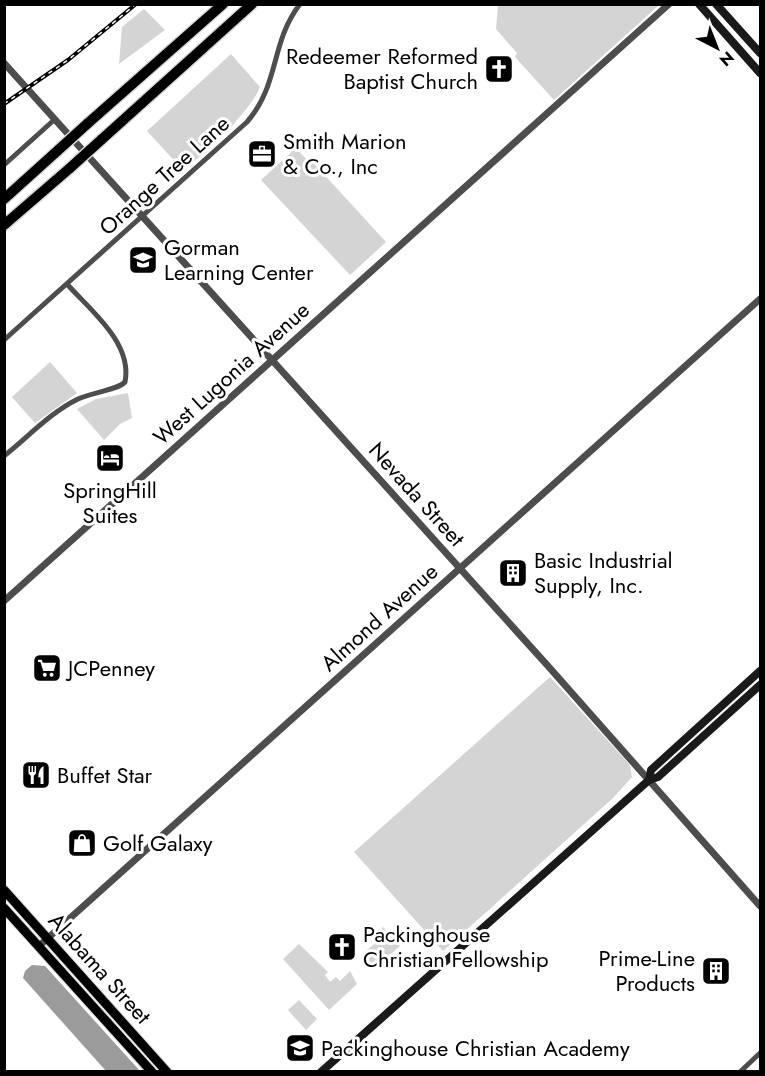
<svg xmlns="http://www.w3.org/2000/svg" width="765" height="1076" font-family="Jost,sans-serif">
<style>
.green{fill:#d4d4d4}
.water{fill:#9b9b9b}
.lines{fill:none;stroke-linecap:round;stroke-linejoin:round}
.primary-casing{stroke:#dbdbdb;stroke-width:11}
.motorway-casing{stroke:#dbdbdb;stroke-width:13}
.minor{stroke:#4d4d4d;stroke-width:5}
.tertiary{stroke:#4d4d4d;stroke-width:7}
.secondary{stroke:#1a1a1a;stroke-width:8}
.primary{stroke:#000;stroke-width:9}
.motorway{stroke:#000;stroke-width:10}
.rail-casing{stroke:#000;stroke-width:4}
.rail{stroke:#fff;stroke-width:1.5;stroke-dasharray:4.5;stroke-linecap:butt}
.motorway-bridge-casing{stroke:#dbdbdb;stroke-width:13;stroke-linecap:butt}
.motorway-bridge{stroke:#000;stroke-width:10}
.labels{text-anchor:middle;stroke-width:6;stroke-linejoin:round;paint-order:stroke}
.poi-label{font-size:22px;fill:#000;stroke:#fff;text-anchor:start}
.street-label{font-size:22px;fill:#000;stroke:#fff}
</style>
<rect width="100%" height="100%" fill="#fff"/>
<g class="green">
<polygon points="498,5 498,4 659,5 554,100 515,57 517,53 496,29"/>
<polygon points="144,9 165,30 119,64 122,27"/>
<path d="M 231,54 L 260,87 C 252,109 203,159 182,169 L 147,131 Z"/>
<polygon points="296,148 307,160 309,158 386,242 350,275 261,180"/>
<polygon points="50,362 77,393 35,423 12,397"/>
<polygon points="128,393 132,418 120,424 104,440 77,409 96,399"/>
<polygon points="550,677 630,765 632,777 613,798 443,951 354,852"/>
<polygon points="382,926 400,946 375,968 364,959 367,956 364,952 380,940 374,933 382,930"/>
<polygon points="299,944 328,972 325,975 330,982 336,977 340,981 350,971 357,984 329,1010 283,959"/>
<polygon points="299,1000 317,1019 306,1030 288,1010"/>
</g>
<polygon class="water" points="32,965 45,966 140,1071 106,1071 23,978 25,971"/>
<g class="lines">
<g class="primary-casing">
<g id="primary">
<polyline points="4,890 167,1072"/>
<polyline points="4,908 152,1072"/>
</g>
</g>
<g class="motorway-casing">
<g id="motorway">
<polyline points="87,124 223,4"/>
<polyline points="101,140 252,4"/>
<polyline points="4,199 55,153"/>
<polyline points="4,225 70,168"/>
</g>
</g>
<g class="minor">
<polyline points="4,165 54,120"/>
<path d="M 4,340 L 247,122 C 280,84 270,43 300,4"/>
<path d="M 4,456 C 28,437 51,412 78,399 C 90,393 118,390 125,382 C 133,343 90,310 67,284"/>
<polyline points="740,1072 760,1053"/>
</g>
<g class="tertiary">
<polyline points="4,63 548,666 760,906"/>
<polyline points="4,601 669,4"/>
<polyline points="39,946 760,299"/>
</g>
<g class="secondary">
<polyline points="699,4 760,73"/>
<polyline points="716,4 760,53"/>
<polyline points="649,780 651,770 760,671"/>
<polyline points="321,1072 649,780 658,777 760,685"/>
</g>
<use href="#primary" class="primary"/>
<use href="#motorway" class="motorway"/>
<g class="rail-casing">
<polyline id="rail" points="4,104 68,60 136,4"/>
</g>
<use href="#rail" class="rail"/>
<g class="motorway-bridge-casing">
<g id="motorway-bridge">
<polyline points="55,153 87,124"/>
<polyline points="70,168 101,140"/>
</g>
</g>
<use href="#motorway-bridge" class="motorway-bridge"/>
</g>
<defs>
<g id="church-square" transform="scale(1.5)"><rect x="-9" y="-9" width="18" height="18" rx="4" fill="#000" stroke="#fff"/><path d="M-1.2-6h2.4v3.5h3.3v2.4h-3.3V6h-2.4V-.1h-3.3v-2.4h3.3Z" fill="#fff"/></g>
<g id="office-square" transform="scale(1.5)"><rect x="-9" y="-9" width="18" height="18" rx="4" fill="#000" stroke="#fff"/><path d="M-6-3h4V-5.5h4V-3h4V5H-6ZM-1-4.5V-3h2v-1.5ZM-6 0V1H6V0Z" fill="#fff"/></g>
<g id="school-square" transform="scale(1.5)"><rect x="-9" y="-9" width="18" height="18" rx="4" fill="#000" stroke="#fff"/><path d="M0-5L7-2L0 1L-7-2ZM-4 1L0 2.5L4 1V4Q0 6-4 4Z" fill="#fff"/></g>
<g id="hotel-square" transform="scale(1.5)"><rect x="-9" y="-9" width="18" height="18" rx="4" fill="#000" stroke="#fff"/><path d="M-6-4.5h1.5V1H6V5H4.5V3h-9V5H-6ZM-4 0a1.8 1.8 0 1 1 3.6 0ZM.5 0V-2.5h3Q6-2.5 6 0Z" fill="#fff"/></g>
<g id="building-square" transform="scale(1.5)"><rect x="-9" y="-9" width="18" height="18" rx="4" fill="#000" stroke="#fff"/><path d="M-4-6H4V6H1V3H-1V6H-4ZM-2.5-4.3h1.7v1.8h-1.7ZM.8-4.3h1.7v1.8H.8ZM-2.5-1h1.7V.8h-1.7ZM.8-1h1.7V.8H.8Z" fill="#fff"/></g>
<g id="supermarket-square" transform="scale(1.5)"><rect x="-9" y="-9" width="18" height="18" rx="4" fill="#000" stroke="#fff"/><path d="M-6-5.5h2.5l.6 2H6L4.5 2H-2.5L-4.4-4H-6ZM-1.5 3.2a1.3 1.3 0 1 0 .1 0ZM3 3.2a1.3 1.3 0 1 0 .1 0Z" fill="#fff"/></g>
<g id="restaurant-square" transform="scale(1.5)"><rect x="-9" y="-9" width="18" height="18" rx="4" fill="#000" stroke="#fff"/><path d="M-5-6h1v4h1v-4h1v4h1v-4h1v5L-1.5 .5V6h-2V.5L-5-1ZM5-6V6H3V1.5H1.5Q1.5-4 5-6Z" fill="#fff"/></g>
<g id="shop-square" transform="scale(1.5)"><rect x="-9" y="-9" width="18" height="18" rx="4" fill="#000" stroke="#fff"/><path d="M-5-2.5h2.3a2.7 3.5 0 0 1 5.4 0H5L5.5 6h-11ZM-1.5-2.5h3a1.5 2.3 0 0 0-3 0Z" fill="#fff"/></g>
</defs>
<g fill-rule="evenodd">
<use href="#church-square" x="499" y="69"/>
<use href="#office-square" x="262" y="154"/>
<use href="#school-square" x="143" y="260"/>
<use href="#hotel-square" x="110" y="458"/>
<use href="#building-square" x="513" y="573"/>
<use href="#supermarket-square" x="47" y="668"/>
<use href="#restaurant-square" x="36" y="775"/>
<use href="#shop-square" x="82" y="843"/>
<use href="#church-square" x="342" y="947"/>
<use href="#building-square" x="716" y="971"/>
<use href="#school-square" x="300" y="1048"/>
</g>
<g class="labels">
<g class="poi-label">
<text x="478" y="64" text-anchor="end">Redeemer Reformed<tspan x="478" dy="25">Baptist Church</tspan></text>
<text x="283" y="149">Smith Marion<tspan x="283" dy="25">&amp; Co., Inc</tspan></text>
<text x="164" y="255">Gorman<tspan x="164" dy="25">Learning Center</tspan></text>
<text x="110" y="498" text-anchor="middle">SpringHill<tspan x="110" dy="25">Suites</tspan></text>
<text x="534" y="568">Basic Industrial<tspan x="534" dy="25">Supply, Inc.</tspan></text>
<text x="68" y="676">JCPenney</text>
<text x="57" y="783">Buffet Star</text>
<text x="103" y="851">Golf Galaxy</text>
<text x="363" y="942">Packinghouse<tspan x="363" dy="25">Christian Fellowship</tspan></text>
<text x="695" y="966" text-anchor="end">Prime-Line<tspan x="695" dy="25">Products</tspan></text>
<text x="321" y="1056">Packinghouse Christian Academy</text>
</g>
<g class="street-label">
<text transform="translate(164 175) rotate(-42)" y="8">Orange Tree Lane</text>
<text transform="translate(231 373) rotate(-42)" y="8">West Lugonia Avenue</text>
<text transform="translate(417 494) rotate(48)" y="8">Nevada Street</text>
<text transform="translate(379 617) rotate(-42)" y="8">Almond Avenue</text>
<text transform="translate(100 968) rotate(48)" y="8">Alabama Street</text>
</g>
</g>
<rect width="765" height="1076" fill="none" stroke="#000000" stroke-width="12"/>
<g transform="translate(717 48) rotate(138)" stroke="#ffffff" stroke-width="4.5" paint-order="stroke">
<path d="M0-4.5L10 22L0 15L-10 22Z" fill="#000000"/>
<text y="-9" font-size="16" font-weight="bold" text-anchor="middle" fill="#000000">N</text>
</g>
</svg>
